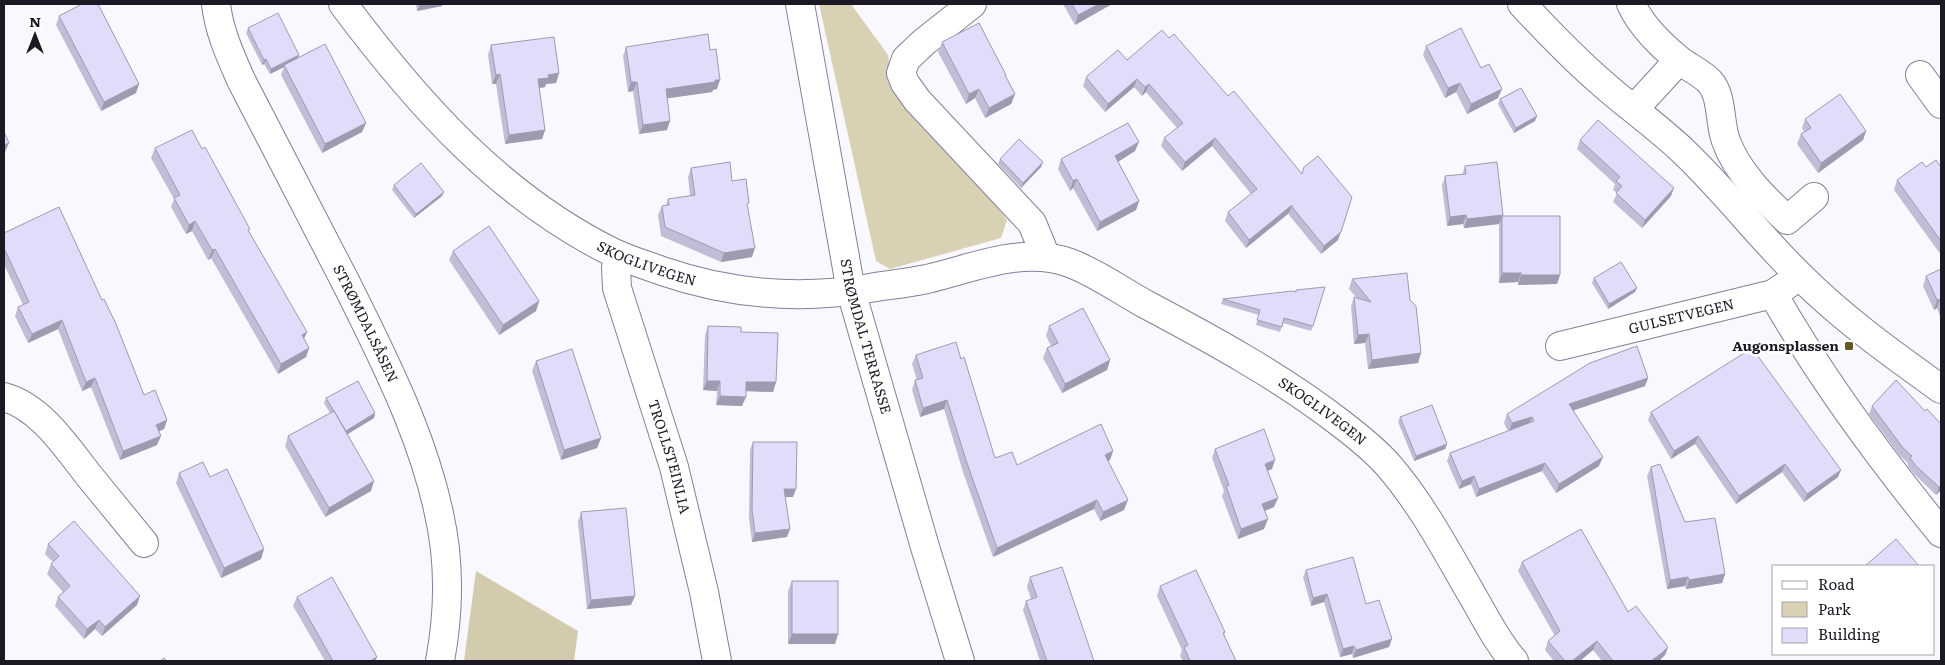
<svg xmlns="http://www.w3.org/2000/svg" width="1945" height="665" font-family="Literata,serif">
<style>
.green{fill:#d9d1b4}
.forest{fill:#d3cbae}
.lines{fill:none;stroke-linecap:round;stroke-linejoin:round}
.street-casing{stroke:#847f9a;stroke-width:30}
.secondary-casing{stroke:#847f9a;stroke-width:30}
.street{stroke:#fff;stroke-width:28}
.secondary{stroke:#fff;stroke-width:28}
.wall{fill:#c2bdd7}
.shaded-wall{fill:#9e9aaf}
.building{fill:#e2dcfa;stroke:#9e9aaf}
.poi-dot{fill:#655825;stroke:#fff;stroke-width:2}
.labels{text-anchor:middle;stroke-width:5;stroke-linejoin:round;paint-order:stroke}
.street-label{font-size:14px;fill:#1c1924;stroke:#fff}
.poi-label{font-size:14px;font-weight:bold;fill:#1c1924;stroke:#fff;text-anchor:end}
</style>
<rect width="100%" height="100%" fill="#f9f8fe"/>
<polygon class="green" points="819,4 851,4 888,55 893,92 974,176 1007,220 1001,238 890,269 876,261"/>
<polygon class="forest" points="476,571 578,631 574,661 464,661"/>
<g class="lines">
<g class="street-casing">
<g id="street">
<path id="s1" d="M 216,4 C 219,31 230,55 241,80 C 276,147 311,214 345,281 C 386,363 434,456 445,549 C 449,586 447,624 440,661"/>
<path id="s2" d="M 800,4 L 851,291 L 925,547 L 960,661"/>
<polyline points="972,4 924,42 906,59 901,73 905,83 917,100 1032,223 1046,257"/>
<path d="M 1631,4 C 1642,27 1660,44 1679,60 L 1634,109"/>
<path d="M 1679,60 C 1688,67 1702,73 1710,82 C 1723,97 1719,123 1726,141 C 1737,172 1764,198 1787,220 L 1814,197"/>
<polyline points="1920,75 1941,104"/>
<path id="s3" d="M 618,255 L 616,268 L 617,288 L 674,467 L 704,592 L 717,661"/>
<path d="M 1773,294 C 1821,379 1879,457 1941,533"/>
<path id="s4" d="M 1560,346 L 1773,294 L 1788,284"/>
<path d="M 4,397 C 41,407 67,448 90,477 C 108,499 126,521 144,543"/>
</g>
</g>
<g class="secondary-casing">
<g id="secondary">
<path id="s5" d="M 343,4 C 417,103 501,198 614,253 C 629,260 646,265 662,271 C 729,294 800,300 870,288 C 889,285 908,283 927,279 C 974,268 1022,246 1070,263 C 1097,273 1121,291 1147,305 C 1213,340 1279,376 1339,422 C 1356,435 1374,449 1388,465 C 1423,505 1448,554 1475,600 C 1487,621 1498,643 1514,661"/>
<path d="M 1522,4 C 1548,32 1574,59 1603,84 C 1629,107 1658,127 1684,152 C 1725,191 1759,236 1800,276 C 1843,319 1892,354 1941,389"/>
</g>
</g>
<use href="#street" class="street"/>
<use href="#secondary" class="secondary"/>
</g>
<g class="wall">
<polygon points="416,4 442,4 442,6 417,11"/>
<polygon points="1063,4 1112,4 1075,25"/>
<polygon points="59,16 136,93 101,111 56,25"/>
<polygon points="248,28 299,55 298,58 366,123 362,132 322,153 281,75 284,67 270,74 264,64 262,65 246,33"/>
<polygon points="942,42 1006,75 1006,77 1015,94 1011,104 985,118 975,98 966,104 938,52"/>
<polygon points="491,45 559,73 556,83 546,84 545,87 539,88 545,130 542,139 505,144 496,84 492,84 488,55"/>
<polygon points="1426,46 1481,68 1498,98 1467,114 1456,92 1445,98 1423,55"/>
<polygon points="626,47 710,50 717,89 713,90 712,92 667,98 667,130 639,134 633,91 628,92 623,56"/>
<polygon points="1127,60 1338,240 1321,254 1289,215 1289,213 1246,248 1225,221 1228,212 1251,194 1212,146 1182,171 1161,146 1164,138 1177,128 1146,92 1142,96 1134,87 1105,112 1083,86 1086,77"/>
<polygon points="1500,99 1535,121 1514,133 1498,104"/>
<polygon points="1805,119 1866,131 1863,140 1818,173 1797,144 1801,134 1804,132 1802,128"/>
<polygon points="1580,140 1671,196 1642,228 1613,202 1617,193 1613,190 1615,184 1577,149"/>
<polygon points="155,148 249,232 309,348 306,357 278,374 211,258 208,260 192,231 186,234 171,207 174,199 151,158"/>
<polygon points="1135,151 1118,162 1139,201 1136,210 1097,231 1073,188 1070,191 1058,169 1061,159"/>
<polygon points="1000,159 1041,167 1021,188 998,164"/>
<polygon points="1465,166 1503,215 1502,216 1560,275 1557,284 1518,285 1518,282 1499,283 1499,224 1464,228 1463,224 1447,226 1442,186 1445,176 1462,175"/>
<polygon points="1926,167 1941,167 1941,255 1894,190 1897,180"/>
<polygon points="691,168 732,181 748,208 752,257 721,262 661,236 658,215 662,206 666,205 668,199 690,196 688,177"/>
<polygon points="394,185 442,196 414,218 392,190"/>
<polygon points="4,233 167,420 164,429 159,431 157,445 120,460 91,387 82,391 58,329 28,343 15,316 18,307 23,305 4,264"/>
<polygon points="453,251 539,301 536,311 499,335 449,260"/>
<polygon points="1941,269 1941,319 1937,308 1934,310 1923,286 1926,276"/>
<polygon points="1594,278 1637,288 1635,292 1608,309 1592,283"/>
<polygon points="1352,279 1410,300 1421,353 1418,363 1368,369 1365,343 1354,344 1351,306 1354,297 1356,297 1349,289"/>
<polygon points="1223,299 1313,326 1311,331 1283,323 1280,332 1256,325 1259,315 1221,304"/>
<polygon points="708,326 741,332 776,382 773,392 746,391 742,406 716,405 717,391 703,390 705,335"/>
<polygon points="1049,326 1110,360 1107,370 1062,393 1043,358 1047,348 1051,346 1046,336"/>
<polygon points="916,355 961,359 995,458 1017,465 1113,451 1110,460 1108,461 1124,510 1100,521 1094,509 993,557 963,472 944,409 920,417 912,390 915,380 917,380 912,364"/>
<polygon points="536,361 601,438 597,448 561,460 532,371"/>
<polygon points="1648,378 1645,386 1573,410 1599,466 1556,493 1542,471 1476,497 1471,484 1459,489 1447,461 1450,453 1508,431 1504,423 1507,414"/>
<polygon points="326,398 375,413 374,418 347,434 371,491 325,517 285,446 288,436 330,413 324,403"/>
<polygon points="1872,406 1941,490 1936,495 1914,474 1908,466 1908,463 1900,456 1869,414"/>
<polygon points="1651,412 1838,477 1804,502 1782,472 1736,504 1695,444 1671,459 1648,420"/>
<polygon points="1400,417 1447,444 1445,449 1414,461 1398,422"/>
<polygon points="753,442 793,497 785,497 787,537 752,542 749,518 750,450"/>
<polygon points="1215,449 1272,469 1267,471 1274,507 1265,511 1264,529 1238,539 1222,496 1224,491 1212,458"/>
<polygon points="1651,467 1685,522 1725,574 1722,583 1686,589 1685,586 1667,589 1647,476"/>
<polygon points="179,473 210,477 261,559 221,578 176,483"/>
<polygon points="581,512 631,605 587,609 578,522"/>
<polygon points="48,544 137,605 102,636 95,629 84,639 55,606 58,597 63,592 47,574 51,564 53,562 45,554"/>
<polygon points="1522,562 1628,612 1668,647 1665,655 1659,661 1602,661 1593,650 1580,661 1554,661 1545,650 1548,641 1555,636 1518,571"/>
<polygon points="1306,570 1366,604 1389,647 1353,658 1352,654 1340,657 1324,602 1311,606 1303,577"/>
<polygon points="1030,577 1094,661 1040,661 1023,610 1026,601 1031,599 1027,587"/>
<polygon points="792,581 838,634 835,644 788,644 788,591"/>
<polygon points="1160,586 1225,632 1224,635 1236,661 1183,661 1180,656 1182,650 1157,596"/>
<polygon points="297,597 377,657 375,661 325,661 293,606"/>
</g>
<g class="shaded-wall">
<polygon points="420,4 442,4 442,6 417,11"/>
<polygon points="1099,4 1112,4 1075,25 1078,15"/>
<polygon points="299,55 297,60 284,65 284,67 270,74 271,69"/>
<polygon points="266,59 264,64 262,65 264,60"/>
<polygon points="559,73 556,83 546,84 545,87 534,89 538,79 548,75"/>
<polygon points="500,74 496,84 492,84 496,75"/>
<polygon points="1137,79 1134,87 1105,112 1108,104"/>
<polygon points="715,80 720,80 717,89 713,90 712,92 663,99 666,89"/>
<polygon points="631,82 637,82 633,91 628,92"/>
<polygon points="1460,83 1456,92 1445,98 1448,88"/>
<polygon points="139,84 136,93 101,111 104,102"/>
<polygon points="1149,84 1146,92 1142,96 1145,87"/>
<polygon points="979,89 975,98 966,104 969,94"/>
<polygon points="1502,89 1498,98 1467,114 1471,104"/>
<polygon points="1015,94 1011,104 985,118 989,108"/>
<polygon points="1537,116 1535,121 1514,133 1516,128"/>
<polygon points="670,121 667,130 639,134 643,125"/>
<polygon points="366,123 362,132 322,153 325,144"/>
<polygon points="545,130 542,139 505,144 509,135"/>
<polygon points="1866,131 1863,140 1818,173 1821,163"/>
<polygon points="1215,138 1212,146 1182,171 1185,162"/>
<polygon points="1139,142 1135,151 1111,166 1115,156"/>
<polygon points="9,143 5,152 4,153 4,145"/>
<polygon points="1043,162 1041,167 1021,188 1023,183"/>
<polygon points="1077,179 1073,188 1070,191 1073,181"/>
<polygon points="1674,188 1671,196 1642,228 1645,220"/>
<polygon points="444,192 442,196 414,218 416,214"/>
<polygon points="1139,201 1136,210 1097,231 1100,222"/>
<polygon points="1292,205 1289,213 1246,248 1249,240"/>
<polygon points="1466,215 1463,224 1447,226 1450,217"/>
<polygon points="1503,215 1499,224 1464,228 1467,219"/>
<polygon points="195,221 192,231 186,234 189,225"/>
<polygon points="1341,232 1338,240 1321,254 1324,246"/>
<polygon points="755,248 752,257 721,262 724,253"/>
<polygon points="215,249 211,258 208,260 212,250"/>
<polygon points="1502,273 1521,273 1518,282 1499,283"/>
<polygon points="1521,275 1560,275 1557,284 1518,285"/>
<polygon points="1637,288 1635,292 1608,309 1609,304"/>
<polygon points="1940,299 1937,308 1934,310 1937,300"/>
<polygon points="539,301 536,311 499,335 503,325"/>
<polygon points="62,320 58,329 28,343 32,334"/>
<polygon points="307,332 303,341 302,335"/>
<polygon points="1369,334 1365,343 1354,344 1358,335"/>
<polygon points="309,348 306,357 278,374 281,364"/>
<polygon points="1421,353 1418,363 1368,369 1372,360"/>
<polygon points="1110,360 1107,370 1062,393 1065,384"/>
<polygon points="95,378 91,387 82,391 86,382"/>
<polygon points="1648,378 1645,386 1566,413 1569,404"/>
<polygon points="707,381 720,381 717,391 703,390"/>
<polygon points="746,382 776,382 773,392 743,391"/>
<polygon points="720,396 746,397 742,406 716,405"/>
<polygon points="947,400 944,409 920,417 923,408"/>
<polygon points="375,413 374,418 343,437 344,432"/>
<polygon points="1532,417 1528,425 1509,432 1512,423"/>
<polygon points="167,420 164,429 153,434 156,425"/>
<polygon points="161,436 157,445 120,460 123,451"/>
<polygon points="1698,436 1695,444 1671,459 1674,451"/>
<polygon points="601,438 597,448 561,460 564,450"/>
<polygon points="1447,444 1445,449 1414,461 1416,456"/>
<polygon points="1113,451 1110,460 1102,464 1105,455"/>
<polygon points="1603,457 1599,466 1556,493 1559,484"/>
<polygon points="1275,460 1272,469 1261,473 1265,464"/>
<polygon points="1545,463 1542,471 1476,497 1479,489"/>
<polygon points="1785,464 1782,472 1736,504 1739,496"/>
<polygon points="1841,470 1838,477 1804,502 1807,494"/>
<polygon points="1474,476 1471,484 1459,489 1462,481"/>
<polygon points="374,481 371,491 325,517 329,508"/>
<polygon points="1941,485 1941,490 1936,495 1939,487"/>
<polygon points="784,489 796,489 793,497 781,497"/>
<polygon points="1278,498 1274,507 1259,513 1262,504"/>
<polygon points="1097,500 1094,509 993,557 997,548"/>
<polygon points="1128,500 1124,510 1100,521 1103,512"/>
<polygon points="1268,519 1264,529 1238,539 1241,529"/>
<polygon points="790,529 787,537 752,542 755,533"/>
<polygon points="264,549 261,559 221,578 224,568"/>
<polygon points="1725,574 1722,583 1686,589 1689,580"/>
<polygon points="1688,577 1685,586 1667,589 1670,580"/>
<polygon points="1327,594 1324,602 1311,606 1313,598"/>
<polygon points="140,596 137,605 102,636 105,627"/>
<polygon points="635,596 631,605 587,609 591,600"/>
<polygon points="99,620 95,629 84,639 87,629"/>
<polygon points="792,634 838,634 835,644 788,644"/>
<polygon points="1392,639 1389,647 1353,658 1356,650"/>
<polygon points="1597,641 1593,650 1580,661 1572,661"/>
<polygon points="1354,646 1352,654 1340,657 1343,649"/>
<polygon points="1668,647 1665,655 1659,661 1651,661"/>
<polygon points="377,657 375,661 370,661"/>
</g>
<g class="building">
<polygon points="82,4 98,4 139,84 104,102 59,16"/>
<polygon points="1072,4 1099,4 1078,15"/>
<polygon points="278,13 299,55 271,69 266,59 264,60 248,28"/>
<polygon points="979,23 1006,75 1005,75 1015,94 989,108 979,89 969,94 942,42"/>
<polygon points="1461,28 1481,68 1489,64 1502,89 1471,104 1460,83 1448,88 1426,46"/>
<polygon points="1162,30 1169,38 1174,34 1228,96 1234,91 1302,174 1304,167 1318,156 1352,197 1341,232 1324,246 1292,207 1292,205 1249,240 1228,212 1257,189 1215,138 1185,162 1164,138 1183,123 1149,84 1145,87 1137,79 1108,104 1086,77 1118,50 1127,60"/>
<polygon points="708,34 710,50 716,49 720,80 715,80 715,82 666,89 670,121 643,125 637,82 631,82 626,47"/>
<polygon points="554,37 559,73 548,75 549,78 538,79 545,130 509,135 500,74 496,75 491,45"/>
<polygon points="325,44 366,123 325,144 284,65"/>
<polygon points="1521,88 1537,116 1516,128 1500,99"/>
<polygon points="1840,94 1866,131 1821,163 1801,134 1811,128 1805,119"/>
<polygon points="1598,120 1674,188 1645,220 1616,193 1622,186 1616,181 1620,177 1580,140"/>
<polygon points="1128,123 1139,142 1115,156 1139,201 1100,222 1077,179 1073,181 1061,159"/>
<polygon points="192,130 202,149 205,147 250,229 248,230 307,332 302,335 309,348 281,364 215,249 212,250 195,221 189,225 174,198 180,195 155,148"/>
<polygon points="4,132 9,143 4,145"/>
<polygon points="1019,139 1043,162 1023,183 1000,159"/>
<polygon points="1936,160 1941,167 1941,241 1897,180 1922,162 1926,167"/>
<polygon points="730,162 732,181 746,179 749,203 747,204 755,248 724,253 665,227 662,206 669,205 668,199 695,195 691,168"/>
<polygon points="1497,162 1503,215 1467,219 1466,215 1450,217 1445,176 1466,174 1465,166"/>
<polygon points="421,163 444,192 416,214 394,185"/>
<polygon points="59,207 102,300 104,299 116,324 144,395 155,390 167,420 156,425 161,436 123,451 95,378 86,382 62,320 32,334 18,307 29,302 4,248 4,233"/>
<polygon points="1502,216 1560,216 1560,275 1521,275 1521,273 1502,273"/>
<polygon points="489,226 539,301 503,325 453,251"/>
<polygon points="1621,262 1637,288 1609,304 1594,278"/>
<polygon points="1941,269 1941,302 1940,299 1937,300 1926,276"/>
<polygon points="1407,273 1410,300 1416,306 1421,353 1372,360 1369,334 1358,335 1354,297 1371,302 1352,279"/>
<polygon points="1325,287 1313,326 1284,318 1282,327 1257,320 1260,310 1223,299 1292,291 1296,292 1296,290"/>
<polygon points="1083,308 1110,360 1065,384 1047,348 1058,343 1049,326"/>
<polygon points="708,326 741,327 741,332 778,333 776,382 746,382 746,397 720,396 720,381 707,381"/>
<polygon points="956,342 961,359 964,357 995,458 1012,452 1017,465 1101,424 1113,451 1105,455 1128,500 1103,512 1097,500 997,548 967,463 947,400 923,408 915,380 923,378 916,355"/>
<polygon points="1637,346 1648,378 1569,404 1603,457 1559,484 1545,463 1479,489 1474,476 1462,481 1450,453 1534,421 1532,417 1512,423 1507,414 1590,363"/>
<polygon points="1752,348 1841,470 1807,494 1785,464 1739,496 1698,436 1674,451 1651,412"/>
<polygon points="572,349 601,438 564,450 536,361"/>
<polygon points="1896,380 1925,411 1927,409 1941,424 1941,485 1939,487 1916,466 1910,458 1912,456 1903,448 1872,406"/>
<polygon points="358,381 375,413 346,431 326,398"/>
<polygon points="1432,405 1447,444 1416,456 1400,417"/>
<polygon points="334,411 374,481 329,508 288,436"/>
<polygon points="1264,429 1275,460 1265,464 1278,498 1262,504 1268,519 1241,529 1226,486 1229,485 1215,449"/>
<polygon points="753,442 797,442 796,489 784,489 790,529 755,533 752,509"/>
<polygon points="203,462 210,477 227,469 264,549 224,568 179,473"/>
<polygon points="1660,464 1685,522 1715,518 1725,574 1689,580 1688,577 1670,580 1651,467"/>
<polygon points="626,508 635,596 591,600 581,512"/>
<polygon points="74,521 140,596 105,627 99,620 87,629 58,597 70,586 51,564 59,556 48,544"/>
<polygon points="1581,529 1628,612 1636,606 1668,647 1662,653 1651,661 1613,661 1597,641 1572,661 1565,661 1548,641 1560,631 1522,562"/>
<polygon points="1896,539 1919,566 1865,566"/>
<polygon points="1353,557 1366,604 1379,600 1392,639 1356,650 1354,646 1343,649 1327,594 1313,598 1306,570"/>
<polygon points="1062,567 1094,661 1047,661 1026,601 1037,597 1030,577"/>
<polygon points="1196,570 1225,632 1223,633 1236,661 1190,661 1184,647 1188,645 1160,586"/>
<polygon points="332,577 377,657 370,661 333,661 297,597"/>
<rect x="792" y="581" width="46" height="53"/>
<polygon points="164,658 167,661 160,661"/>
</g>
<rect class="poi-dot" x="1844" y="341" width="10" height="10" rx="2.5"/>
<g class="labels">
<g class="street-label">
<text dy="5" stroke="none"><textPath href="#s5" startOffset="406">SKOGLIVEGEN</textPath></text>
<text dy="5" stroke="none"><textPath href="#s4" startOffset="125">GULSETVEGEN</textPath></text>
<text dy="5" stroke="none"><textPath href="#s1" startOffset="354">STRØMDALSÅSEN</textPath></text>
<text dy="5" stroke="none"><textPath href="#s2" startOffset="339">STRØMDAL TERRASSE</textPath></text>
<text dy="5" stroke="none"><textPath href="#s5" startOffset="1131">SKOGLIVEGEN</textPath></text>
<text dy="5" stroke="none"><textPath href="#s3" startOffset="210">TROLLSTEINLIA</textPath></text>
</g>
<g class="poi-label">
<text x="1839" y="351">Augonsplassen</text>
</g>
</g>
<rect width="1945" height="665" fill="none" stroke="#1c1924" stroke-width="10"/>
<rect x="1772" y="565" width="162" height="90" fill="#ffffff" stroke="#a4a3a7"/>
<rect x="1782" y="581" width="25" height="8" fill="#ffffff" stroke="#a4a3a7"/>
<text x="1818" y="590" font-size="15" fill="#1c1924">Road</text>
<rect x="1782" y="602" width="25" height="15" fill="#d9d1b4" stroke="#a4a3a7"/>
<text x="1818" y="615" font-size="15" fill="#1c1924">Park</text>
<rect x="1782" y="628" width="25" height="15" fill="#e2dcfa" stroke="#a4a3a7"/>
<text x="1818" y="640" font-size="15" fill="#1c1924">Building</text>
<g transform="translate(35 35)" stroke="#ffffff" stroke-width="4" paint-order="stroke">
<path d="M0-4L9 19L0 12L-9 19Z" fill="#1c1924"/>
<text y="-8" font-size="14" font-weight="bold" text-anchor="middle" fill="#1c1924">N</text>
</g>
</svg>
